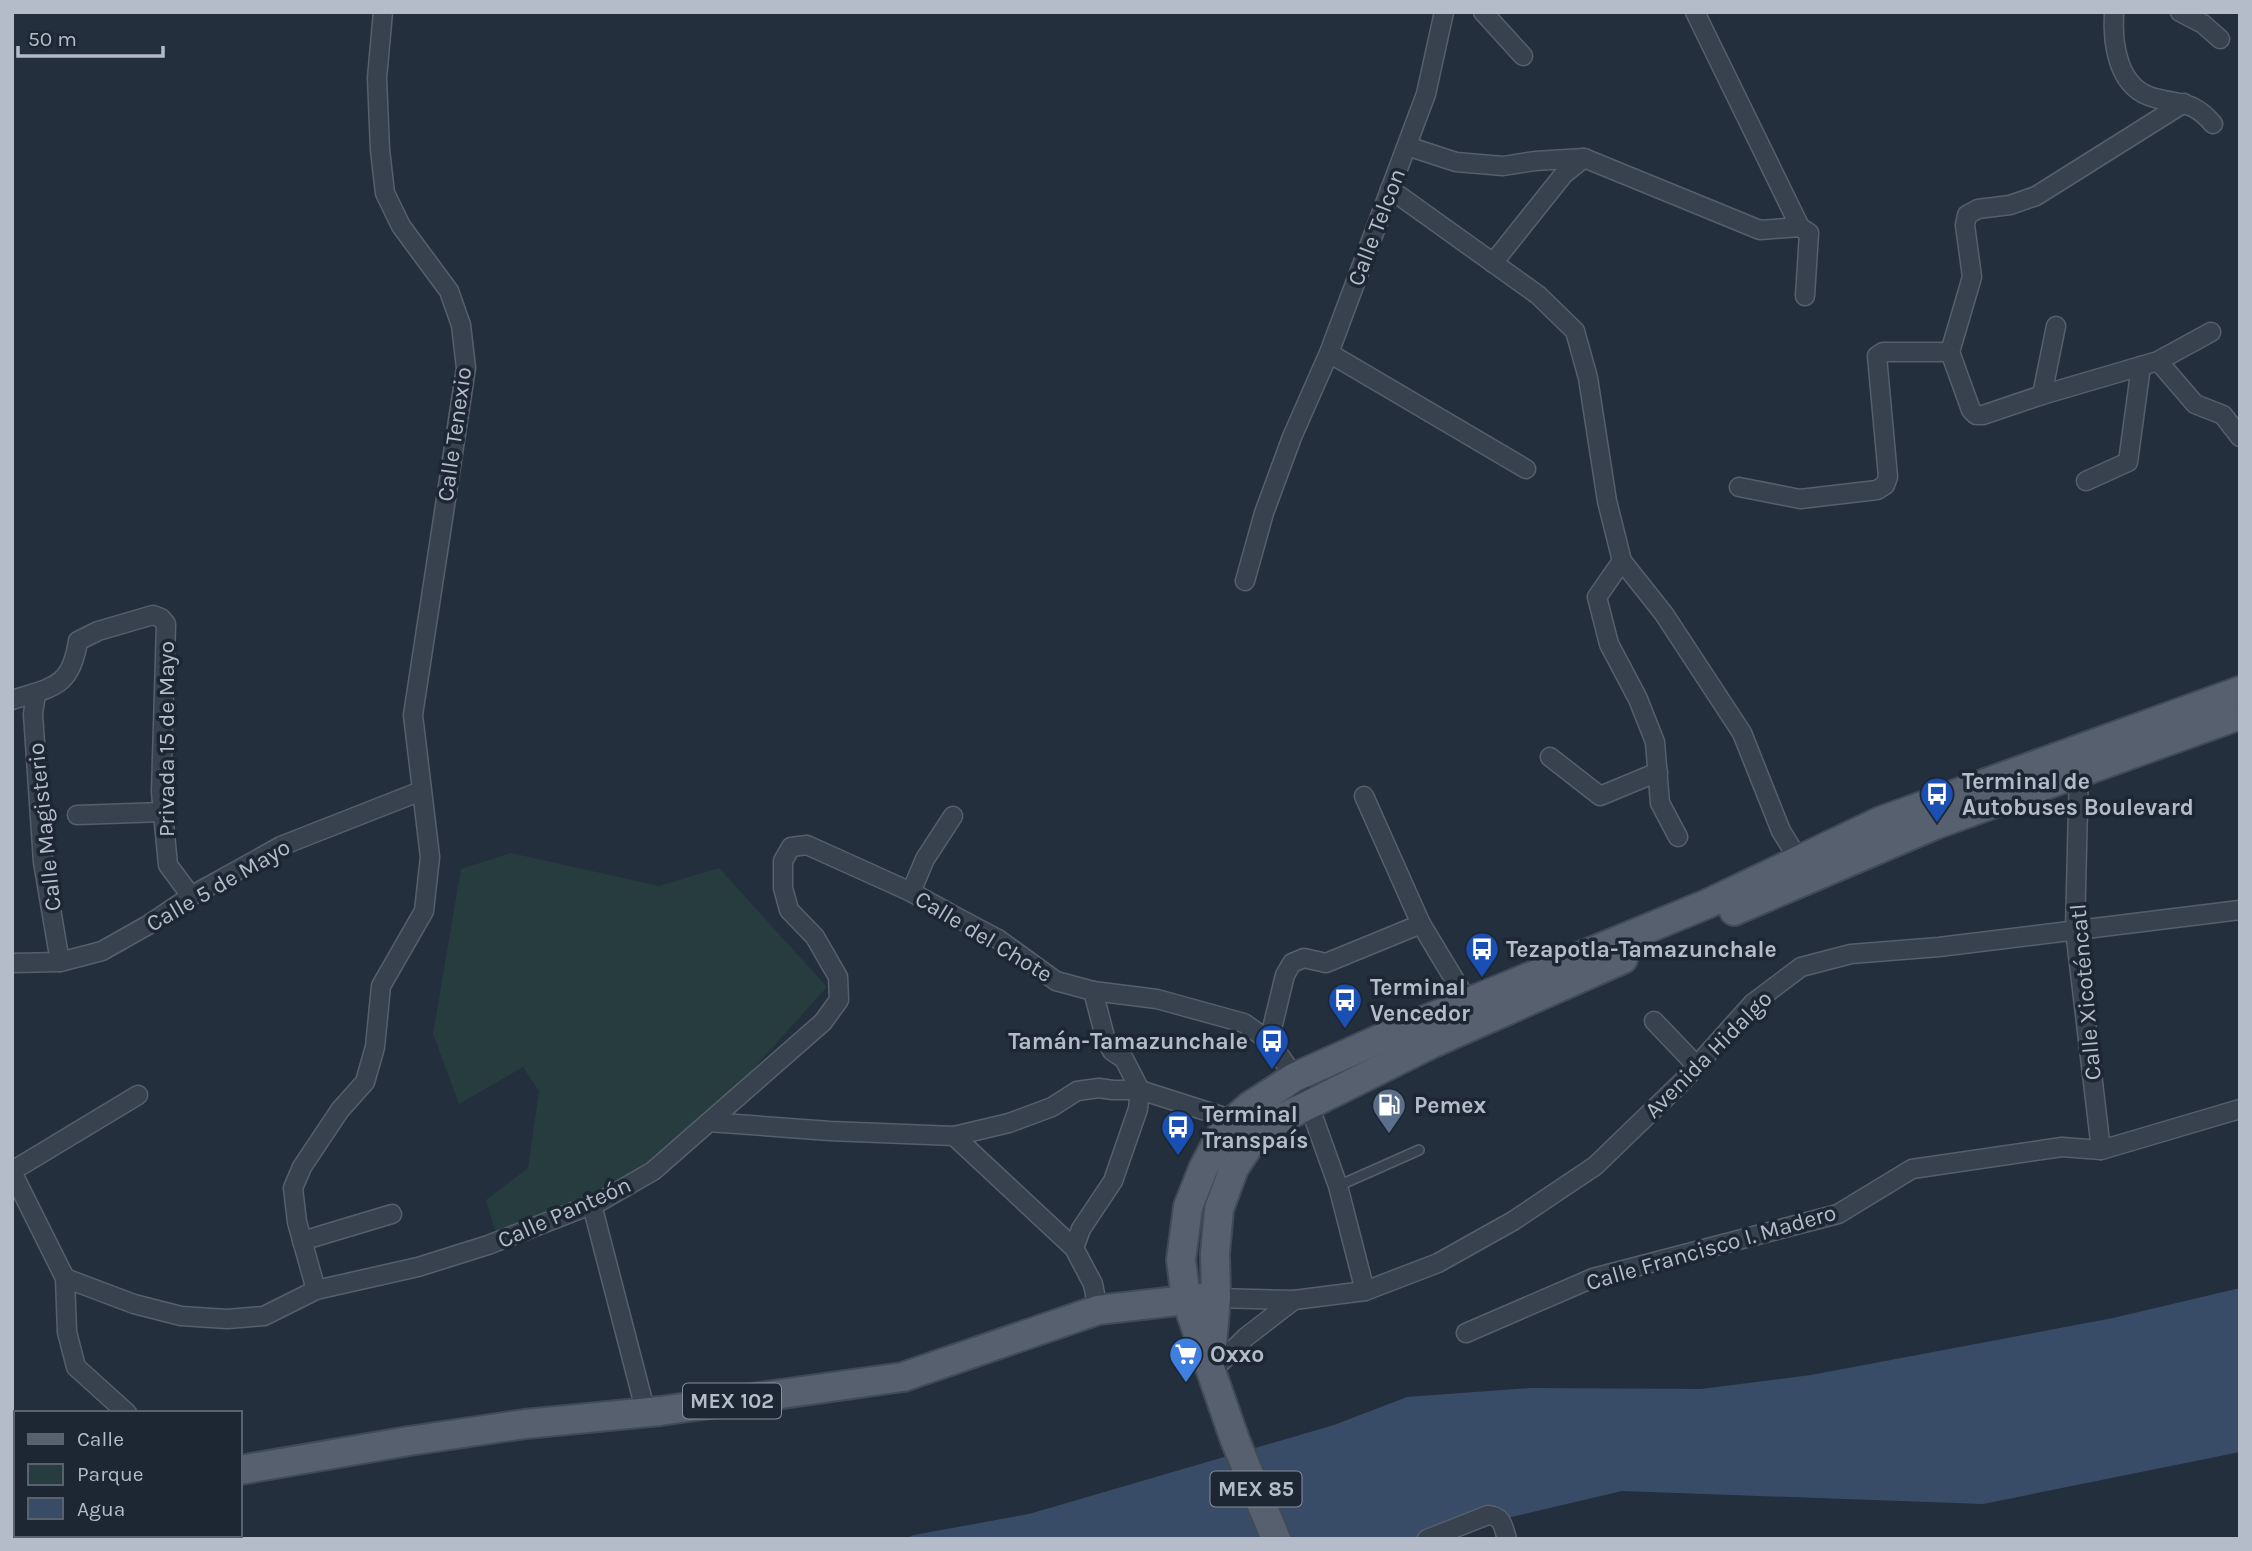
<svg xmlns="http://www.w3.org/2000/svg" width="2252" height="1551" font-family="Karla,sans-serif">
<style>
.green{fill:#263c3f}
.water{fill:#394c67}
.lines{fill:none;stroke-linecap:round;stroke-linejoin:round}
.lane-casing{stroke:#565f6c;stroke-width:12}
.street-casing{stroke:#565f6c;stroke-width:21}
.primary-casing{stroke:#414a57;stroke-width:32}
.lane{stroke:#38414e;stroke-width:9}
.street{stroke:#38414e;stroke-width:18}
.primary{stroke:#56606e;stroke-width:28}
.labels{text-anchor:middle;stroke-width:7;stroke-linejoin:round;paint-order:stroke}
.shield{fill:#1d2633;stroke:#878f9c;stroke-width:2}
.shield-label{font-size:21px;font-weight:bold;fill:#b4bcc9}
.street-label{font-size:23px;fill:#b4bcc9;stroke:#1d2633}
.poi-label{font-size:23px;font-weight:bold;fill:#b4bcc9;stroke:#1d2633;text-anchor:start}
</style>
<rect width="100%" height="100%" fill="#242f3e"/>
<polygon class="green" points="511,853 659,886 719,868 827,987 678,1152 500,1246 486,1200 528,1168 539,1091 523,1067 459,1104 433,1034 461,869"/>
<polygon class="water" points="2240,1288 2240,1452 1983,1504 1622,1491 1418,1539 904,1539 914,1535 1029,1514 1334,1425 1407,1397 1530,1388 1701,1389 1811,1375 2113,1318"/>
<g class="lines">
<g class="lane-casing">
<polyline id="lane" points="1338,1186 1419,1150"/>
</g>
<g class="street-casing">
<g id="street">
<polyline points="1483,12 1523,56"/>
<polyline points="1695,12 1800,227 1809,233 1805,296"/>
<path d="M 2114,12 C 2112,45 2118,89 2155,98 C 2182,105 2194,101 2213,124"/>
<polyline points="2180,12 2203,24 2220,39"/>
<polyline points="1407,146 1456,162 1503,166 1535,161 1584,158"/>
<polyline points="1390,189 1538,295 1575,331 1588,378 1607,501 1622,561 1664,614 1742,733 1781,831 1799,860"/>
<polyline points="1493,263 1564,174 1584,158 1760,230 1800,227"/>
<polyline points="1950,352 1972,277 1965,225 1967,215 1978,209 2010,205 2036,196 2184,103"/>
<polyline points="1950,352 1971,410 1976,415 1983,415 2042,395 2158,361 2211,332"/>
<polyline points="1329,353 1526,469"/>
<polyline points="2158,361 2195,404 2223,415 2240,437"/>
<polyline points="2042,395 2056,326"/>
<polyline points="2086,481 2128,462 2141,366"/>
<polyline points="1739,487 1800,499 1877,490 1885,485 1888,477 1877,356 1883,352 1950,352"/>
<polyline points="1622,561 1597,597 1609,644 1638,699 1655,742 1660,803 1678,837"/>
<polyline points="1245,581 1264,513 1292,437 1329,353 1426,94 1444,12"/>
<polyline points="36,693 33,714 43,862 60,962"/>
<path d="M 12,700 C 52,687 71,688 78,641 L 98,631 L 153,615 L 161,618 L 166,624 L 161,792 L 168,865 L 191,896"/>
<polyline points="1550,757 1600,796 1658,772"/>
<polyline points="2079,767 2075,930 2101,1150"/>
<polyline points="1364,796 1421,924 1468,1002"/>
<polyline points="77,815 163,812"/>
<polyline points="911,892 925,859 953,816"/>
<polyline points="12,963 60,962 102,951 148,925 191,896 281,846 421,791"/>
<polyline points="1654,1021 1697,1066"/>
<polyline points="1269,1041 1285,975 1292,963 1304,958 1326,963 1421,924"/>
<polyline points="709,1122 830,1131 954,1136 1074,1248 1093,1284 1098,1310"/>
<polyline points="954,1136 1009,1123 1052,1107 1077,1091 1099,1088 1113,1090 1140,1090 1234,1120"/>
<polyline points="12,1171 138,1095"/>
<polyline points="12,1172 65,1278 67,1332 76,1367 127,1413"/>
<polyline points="592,1205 646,1413"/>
<polyline points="302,1241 392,1214"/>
<polyline points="1074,1248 1081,1229 1113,1181 1138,1109 1140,1090 1124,1059 1112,1051 1105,1037 1093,991"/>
<polyline points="65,1278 134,1304 181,1316 227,1319 264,1316 316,1290 418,1267 488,1245 601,1201 653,1171 823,1022 839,1000 838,977 815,937 789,910 783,888 783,861 791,847 807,845 911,892 958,918 998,939 1056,981 1093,991 1157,999 1244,1023 1269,1041 1295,1077 1309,1105 1338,1186 1365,1291"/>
<polyline points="316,1290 297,1222 293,1188 302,1167 340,1110 365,1082 375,1047 381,986 424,911 430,857 413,715 466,368 461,325 449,291 401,226 385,193 380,150 377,78 383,12"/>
<polyline points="1216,1298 1294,1300 1365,1291 1438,1263 1513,1221 1595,1166 1683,1081 1752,1004 1801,967 1851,954 1939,947 2240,910"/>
<polyline points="1466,1333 1593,1278 1838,1214 1912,1169 2062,1147 2101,1150 2240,1109"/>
<polyline points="1212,1371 1246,1337 1294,1300"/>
<path d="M 1427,1539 L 1488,1515 C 1503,1516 1503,1527 1507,1539"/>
</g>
</g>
<g class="primary-casing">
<g id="primary">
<polyline points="1734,911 1937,824 2240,715"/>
<polyline points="1211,1356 1216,1298 1215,1254 1219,1209 1234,1168 1260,1129 1433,1043 1623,959"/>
<polyline points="240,1470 409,1441 525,1424 660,1411 903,1377 1098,1310 1203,1298"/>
<polyline points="12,1498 16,1498"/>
<polyline points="1276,1539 1235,1440 1186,1299 1181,1260 1188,1207 1203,1169 1224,1129 1250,1106 1295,1077 1391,1034 1707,904 1881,821 2240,691"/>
</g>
</g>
<use href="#lane" class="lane"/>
<use href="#street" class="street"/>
<use href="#primary" class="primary"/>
</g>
<defs>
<g id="bus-pin" transform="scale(1.75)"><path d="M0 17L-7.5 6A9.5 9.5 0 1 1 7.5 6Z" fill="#1a4fb4" stroke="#1d2633"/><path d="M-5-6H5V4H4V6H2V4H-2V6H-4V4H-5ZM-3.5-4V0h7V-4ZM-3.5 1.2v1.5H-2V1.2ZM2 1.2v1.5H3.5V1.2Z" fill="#fff"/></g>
<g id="fuel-pin" transform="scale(1.75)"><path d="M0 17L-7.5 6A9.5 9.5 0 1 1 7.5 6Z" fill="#5c6f8a" stroke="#1d2633"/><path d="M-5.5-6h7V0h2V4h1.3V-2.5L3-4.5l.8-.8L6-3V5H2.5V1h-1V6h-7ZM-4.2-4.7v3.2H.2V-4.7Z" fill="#fff"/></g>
<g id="supermarket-pin" transform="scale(1.75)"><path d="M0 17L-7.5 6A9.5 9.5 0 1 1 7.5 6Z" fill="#3f7fe0" stroke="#1d2633"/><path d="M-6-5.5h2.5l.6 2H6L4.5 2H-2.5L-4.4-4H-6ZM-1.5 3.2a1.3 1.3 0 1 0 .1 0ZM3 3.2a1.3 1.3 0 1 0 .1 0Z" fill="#fff"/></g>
</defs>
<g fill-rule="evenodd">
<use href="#bus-pin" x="1937" y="794"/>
<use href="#bus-pin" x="1482" y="949"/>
<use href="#bus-pin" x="1345" y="1000"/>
<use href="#bus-pin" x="1272" y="1041"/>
<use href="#fuel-pin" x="1389" y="1105"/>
<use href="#bus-pin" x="1178" y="1127"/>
<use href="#supermarket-pin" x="1186" y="1354"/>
</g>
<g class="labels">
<g class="shield">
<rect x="683" y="1383.5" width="98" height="35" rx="5"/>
<rect x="1210.5" y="1471.5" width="91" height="35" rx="5"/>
</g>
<g class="shield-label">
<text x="732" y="1408">MEX 102</text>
<text x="1256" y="1496">MEX 85</text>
</g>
<g class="street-label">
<text transform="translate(1376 227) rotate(-69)" y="8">Calle Telcon</text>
<text transform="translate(454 434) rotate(-82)" y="8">Calle Tenexio</text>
<text transform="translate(166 739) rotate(-90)" y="8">Privada 15 de Mayo</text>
<text transform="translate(44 827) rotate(-96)" y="8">Calle Magisterio</text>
<text transform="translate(218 885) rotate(-30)" y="8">Calle 5 de Mayo</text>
<text transform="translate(984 936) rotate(31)" y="8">Calle del Chote</text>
<text transform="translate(2085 992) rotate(-95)" y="8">Calle Xicoténcatl</text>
<text transform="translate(1708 1054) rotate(-45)" y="8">Avenida Hidalgo</text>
<text transform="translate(564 1212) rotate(-24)" y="8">Calle Panteón</text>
<text transform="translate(1711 1247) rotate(-16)" y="8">Calle Francisco I. Madero</text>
</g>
<g class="poi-label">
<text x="1962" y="789">Terminal de<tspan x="1962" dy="26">Autobuses Boulevard</tspan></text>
<text x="1506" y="957">Tezapotla-Tamazunchale</text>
<text x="1370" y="995">Terminal<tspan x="1370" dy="26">Vencedor</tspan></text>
<text x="1248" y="1049" text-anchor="end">Tamán-Tamazunchale</text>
<text x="1414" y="1113">Pemex</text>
<text x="1202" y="1122">Terminal<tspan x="1202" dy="26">Transpaís</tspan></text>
<text x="1210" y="1362">Oxxo</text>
</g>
</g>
<rect width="2252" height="1551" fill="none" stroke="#b4bcc9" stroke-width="28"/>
<rect x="14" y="1411" width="228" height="126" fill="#1d2633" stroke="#59626f" stroke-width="2"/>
<rect x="28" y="1434" width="35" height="10" fill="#56606e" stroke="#59626f" stroke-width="2"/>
<text x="77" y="1446" font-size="21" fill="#b4bcc9">Calle</text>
<rect x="28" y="1464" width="35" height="21" fill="#263c3f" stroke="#59626f" stroke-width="2"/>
<text x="77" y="1481" font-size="21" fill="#b4bcc9">Parque</text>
<rect x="28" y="1498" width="35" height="21" fill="#394c67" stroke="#59626f" stroke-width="2"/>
<text x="77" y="1516" font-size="21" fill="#b4bcc9">Agua</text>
<path d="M18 46v10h145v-10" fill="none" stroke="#b4bcc9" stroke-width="3.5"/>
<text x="28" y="46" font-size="21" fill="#b4bcc9" stroke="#1d2633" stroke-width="5" paint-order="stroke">50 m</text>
</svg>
